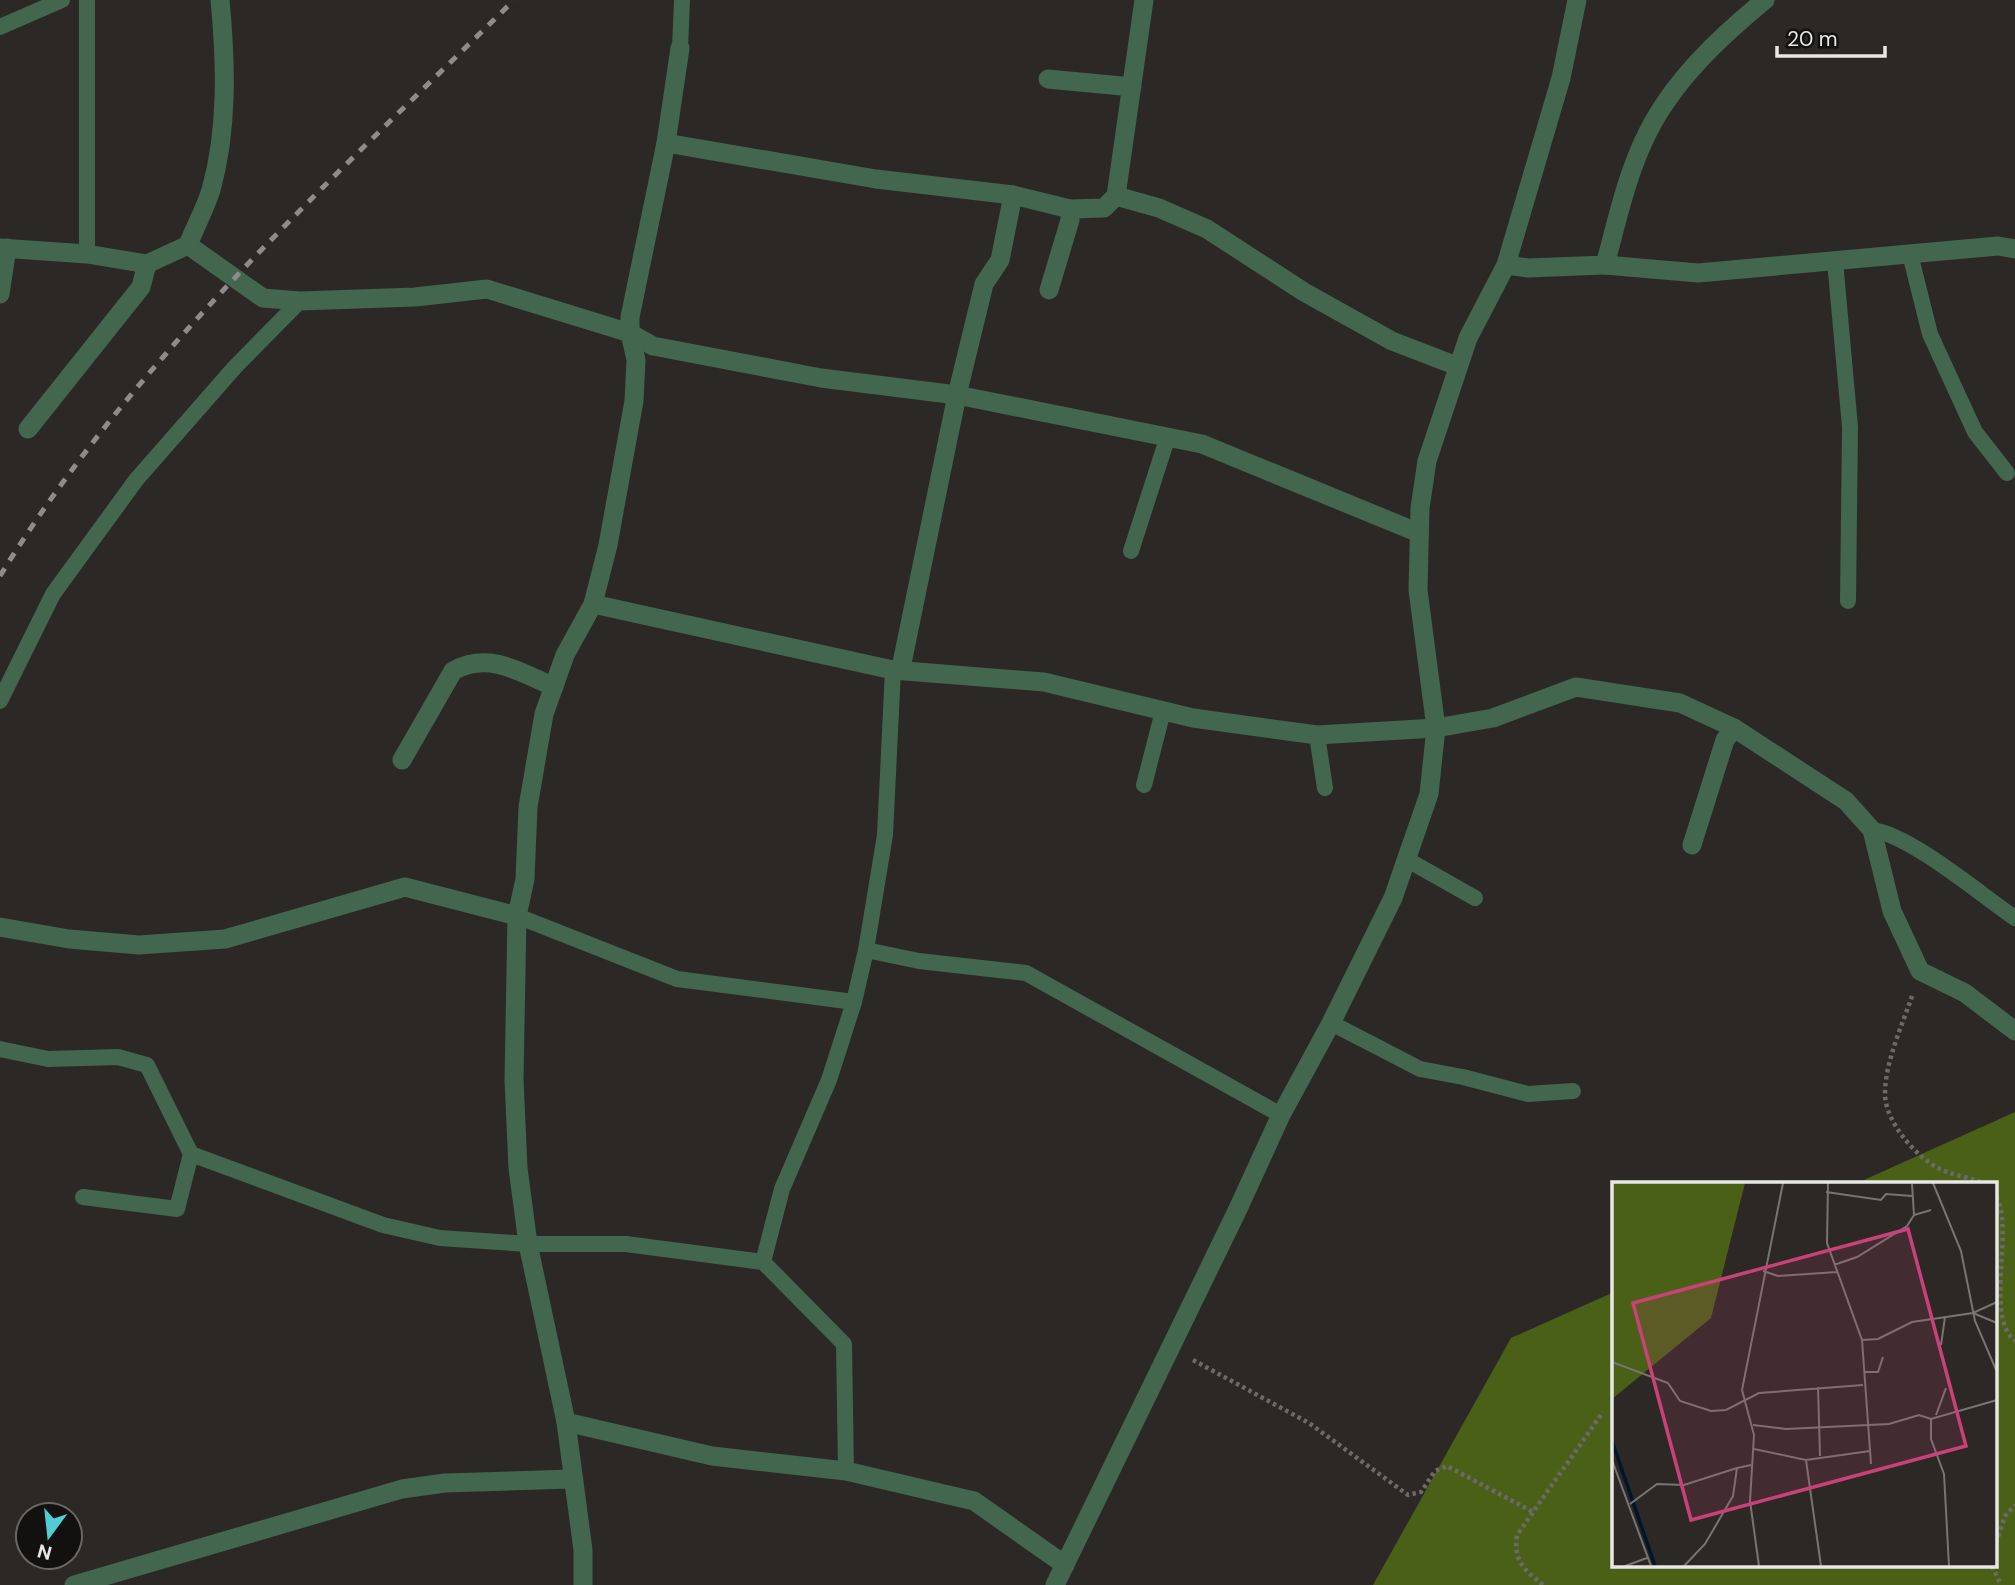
<svg xmlns="http://www.w3.org/2000/svg" width="2015" height="1585" font-family="'DM Sans',sans-serif">
<style>
.forest{fill:#4a6017}
.lines{fill:none;stroke-linecap:round;stroke-linejoin:round}
.path{stroke:#6c6a68;stroke-width:4.5;stroke-dasharray:3.5 3.5;stroke-linecap:butt}
.service{stroke:#42664e;stroke-width:16}
.minor{stroke:#42664e;stroke-width:19}
.rail{stroke:#8e8c8a;stroke-width:5;stroke-dasharray:9 9;stroke-linecap:butt}
.inset-river{fill:none;stroke:#03152b;stroke-width:3.5}
.inset-road{fill:none;stroke:#777472;stroke-width:2}
.view{fill:#ca4177;fill-opacity:0.15;stroke:#ca4177;stroke-width:3.5}
.inset-edge{fill:none;stroke:#e8e7e5;stroke-width:3.5}
</style>
<rect width="100%" height="100%" fill="#2b2826"/>
<polygon class="forest" points="2015,1112 2015,1585 1373,1585 1511,1338 1614,1292 1614,1566 1996,1566 1996,1184 1855,1184"/>
<g class="lines">
<g class="path">
<path d="M 1912,996 C 1902,1026 1885,1062 1885,1094 C 1885,1122 1917,1158 1940,1169 C 1955,1176 1972,1178 1986,1184"/>
<path d="M 1996,1197 C 2015,1226 1984,1317 2015,1341"/>
<polyline points="1193,1360 1309,1423 1408,1495 1421,1492 1435,1471 1447,1466 1533,1512"/>
<polyline points="1996,1543 2005,1516 2015,1505"/>
<polyline points="1992,1566 2001,1585"/>
<path d="M 1543,1585 C 1524,1570 1513,1560 1517,1535 L 1603,1412"/>
</g>
<g class="service">
<polyline points="87,0 87,254"/>
<polyline points="0,27 62,0"/>
<polyline points="680,48 682,0"/>
<polyline points="1910,254 1930,334 1975,432 2007,473"/>
<polyline points="1835,261 1850,427 1848,601"/>
<polyline points="1131,551 1168,436"/>
<polyline points="0,701 53,594 136,480 235,367 300,301"/>
<polyline points="1317,735 1325,788"/>
<polyline points="1144,785 1163,711"/>
<path d="M 1872,830 C 1909,834 1981,895 2015,918"/>
<polyline points="1406,859 1475,898"/>
<polyline points="517,916 677,979 854,1002"/>
<polyline points="866,950 919,961 1026,973 1281,1115"/>
<polyline points="1331,1023 1420,1069 1463,1077 1528,1094 1573,1091"/>
<polyline points="0,1049 48,1059 118,1057 147,1065 191,1154"/>
<polyline points="83,1197 177,1209 191,1154 383,1225 440,1238 528,1244 626,1244 763,1262 844,1344 846,1471"/>
<polyline points="763,1262 782,1189 829,1080 854,1002 866,950 885,835 893,670"/>
</g>
<g class="minor">
<polyline points="1144,0 1116,196 1159,208 1207,229 1304,292 1392,341 1457,366"/>
<polyline points="1048,79 1132,87"/>
<polyline points="666,143 876,179 1013,195 1070,209 1104,208 1116,196"/>
<polyline points="188,245 263,298 300,301 415,297 487,289 630,333 653,346 821,378 957,395 1202,444 1419,533"/>
<path d="M 0,248 L 87,254 L 147,264 L 188,245 C 195,227 205,209 211,190 C 228,129 226,63 220,0"/>
<path d="M 1506,265 L 1528,268 L 1605,265 C 1617,221 1627,173 1648,132 C 1674,80 1720,37 1765,0"/>
<polyline points="1605,265 1698,273 1998,246 2015,249"/>
<polyline points="1049,290 1070,220 1070,209"/>
<polyline points="0,294 7,248"/>
<polyline points="28,429 141,287 147,264"/>
<polyline points="593,604 893,670 1044,682 1193,718 1317,735 1436,728 1493,718 1576,687 1680,703 1734,728 1846,801 1872,830 1892,911 1920,971 1965,993 2015,1031"/>
<polyline points="901,668 957,395 984,284 1000,260 1013,195"/>
<path d="M 402,760 L 453,671 C 489,651 520,672 554,687"/>
<polyline points="1692,845 1725,740 1734,728"/>
<polyline points="0,927 69,939 139,945 225,939 405,887 517,916"/>
<polyline points="566,1422 712,1456 846,1471 974,1501 1065,1565"/>
<polyline points="74,1585 402,1489 445,1483 572,1479"/>
<polyline points="583,1585 583,1550 566,1422 528,1244 518,1168 514,1080 517,916 525,879 528,807 544,714 565,655 593,604 608,545 634,401 636,360 630,333 630,317 666,143 680,48"/>
<polyline points="1055,1585 1237,1211 1281,1115 1331,1023 1393,898 1429,794 1436,728 1418,590 1420,508 1427,461 1468,338 1506,265 1561,78 1577,0"/>
</g>
<path class="rail" d="M 0,576 C 135,356 332,180 514,0"/>
</g>
<g transform="translate(1612 1182)">
<rect width="385" height="385" fill="#2b2826"/>
<path d="M 0,1 L 133,1 L 99,136 L 0,217 Z" fill="#4a6017"/>
<path class="inset-river" d="M 0,259 L 43,384"/>
<path class="inset-road" d="M 216,1 L 215,61 L 250,158 L 259,282M 321,1 L 349,69 L 363,139 L 385,190M 300,2 L 302,33M 214,10 L 269,18 L 274,12 L 300,14M 222,83 L 245,75 L 295,44 L 302,33 L 319,28M 151,89 L 166,94 L 225,90M 361,131 L 385,141M 250,158 L 266,157 L 300,140 L 361,131 L 385,120M 329,163 L 333,135M 0,180 L 56,201 L 68,219 L 99,229 L 114,228 L 147,211 L 251,203M 253,190 L 266,190 L 271,175M 206,205 L 208,274M 324,233 L 334,206M 319,237 L 319,257 L 332,292 L 337,384M 141,243 L 174,247 L 277,242 L 307,233 L 319,237 L 385,218M 142,267 L 194,278 L 209,384M 0,278 L 39,384M 194,278 L 258,269M 18,322 L 45,302 L 72,303 L 125,286M 13,384 L 35,376M 72,384 L 93,362 L 121,314 L 125,286 L 139,283M 147,384 L 138,319 L 142,253 L 130,208 L 171,1"/>
<path class="view" d="M 296,47 L 354,264 L 79,338 L 21,121 Z"/>
<rect width="385" height="385" class="inset-edge"/>
</g>
<g transform="translate(49 1536) rotate(195)"><circle r="33" fill="#121110" stroke="#686765" stroke-width="2"/>
<path d="M0-5L12 26L0 18L-12 26Z" fill="#51ccd4"/>
<text y="-10" font-size="19" font-weight="bold" text-anchor="middle" fill="#e8e7e5">N</text>
</g>
<path d="M1777 46v10h108v-10" fill="none" stroke="#e8e7e5" stroke-width="3.5"/>
<text x="1787" y="46" font-size="21" fill="#e8e7e5" stroke="#121110" stroke-width="5" paint-order="stroke">20 m</text>
</svg>
